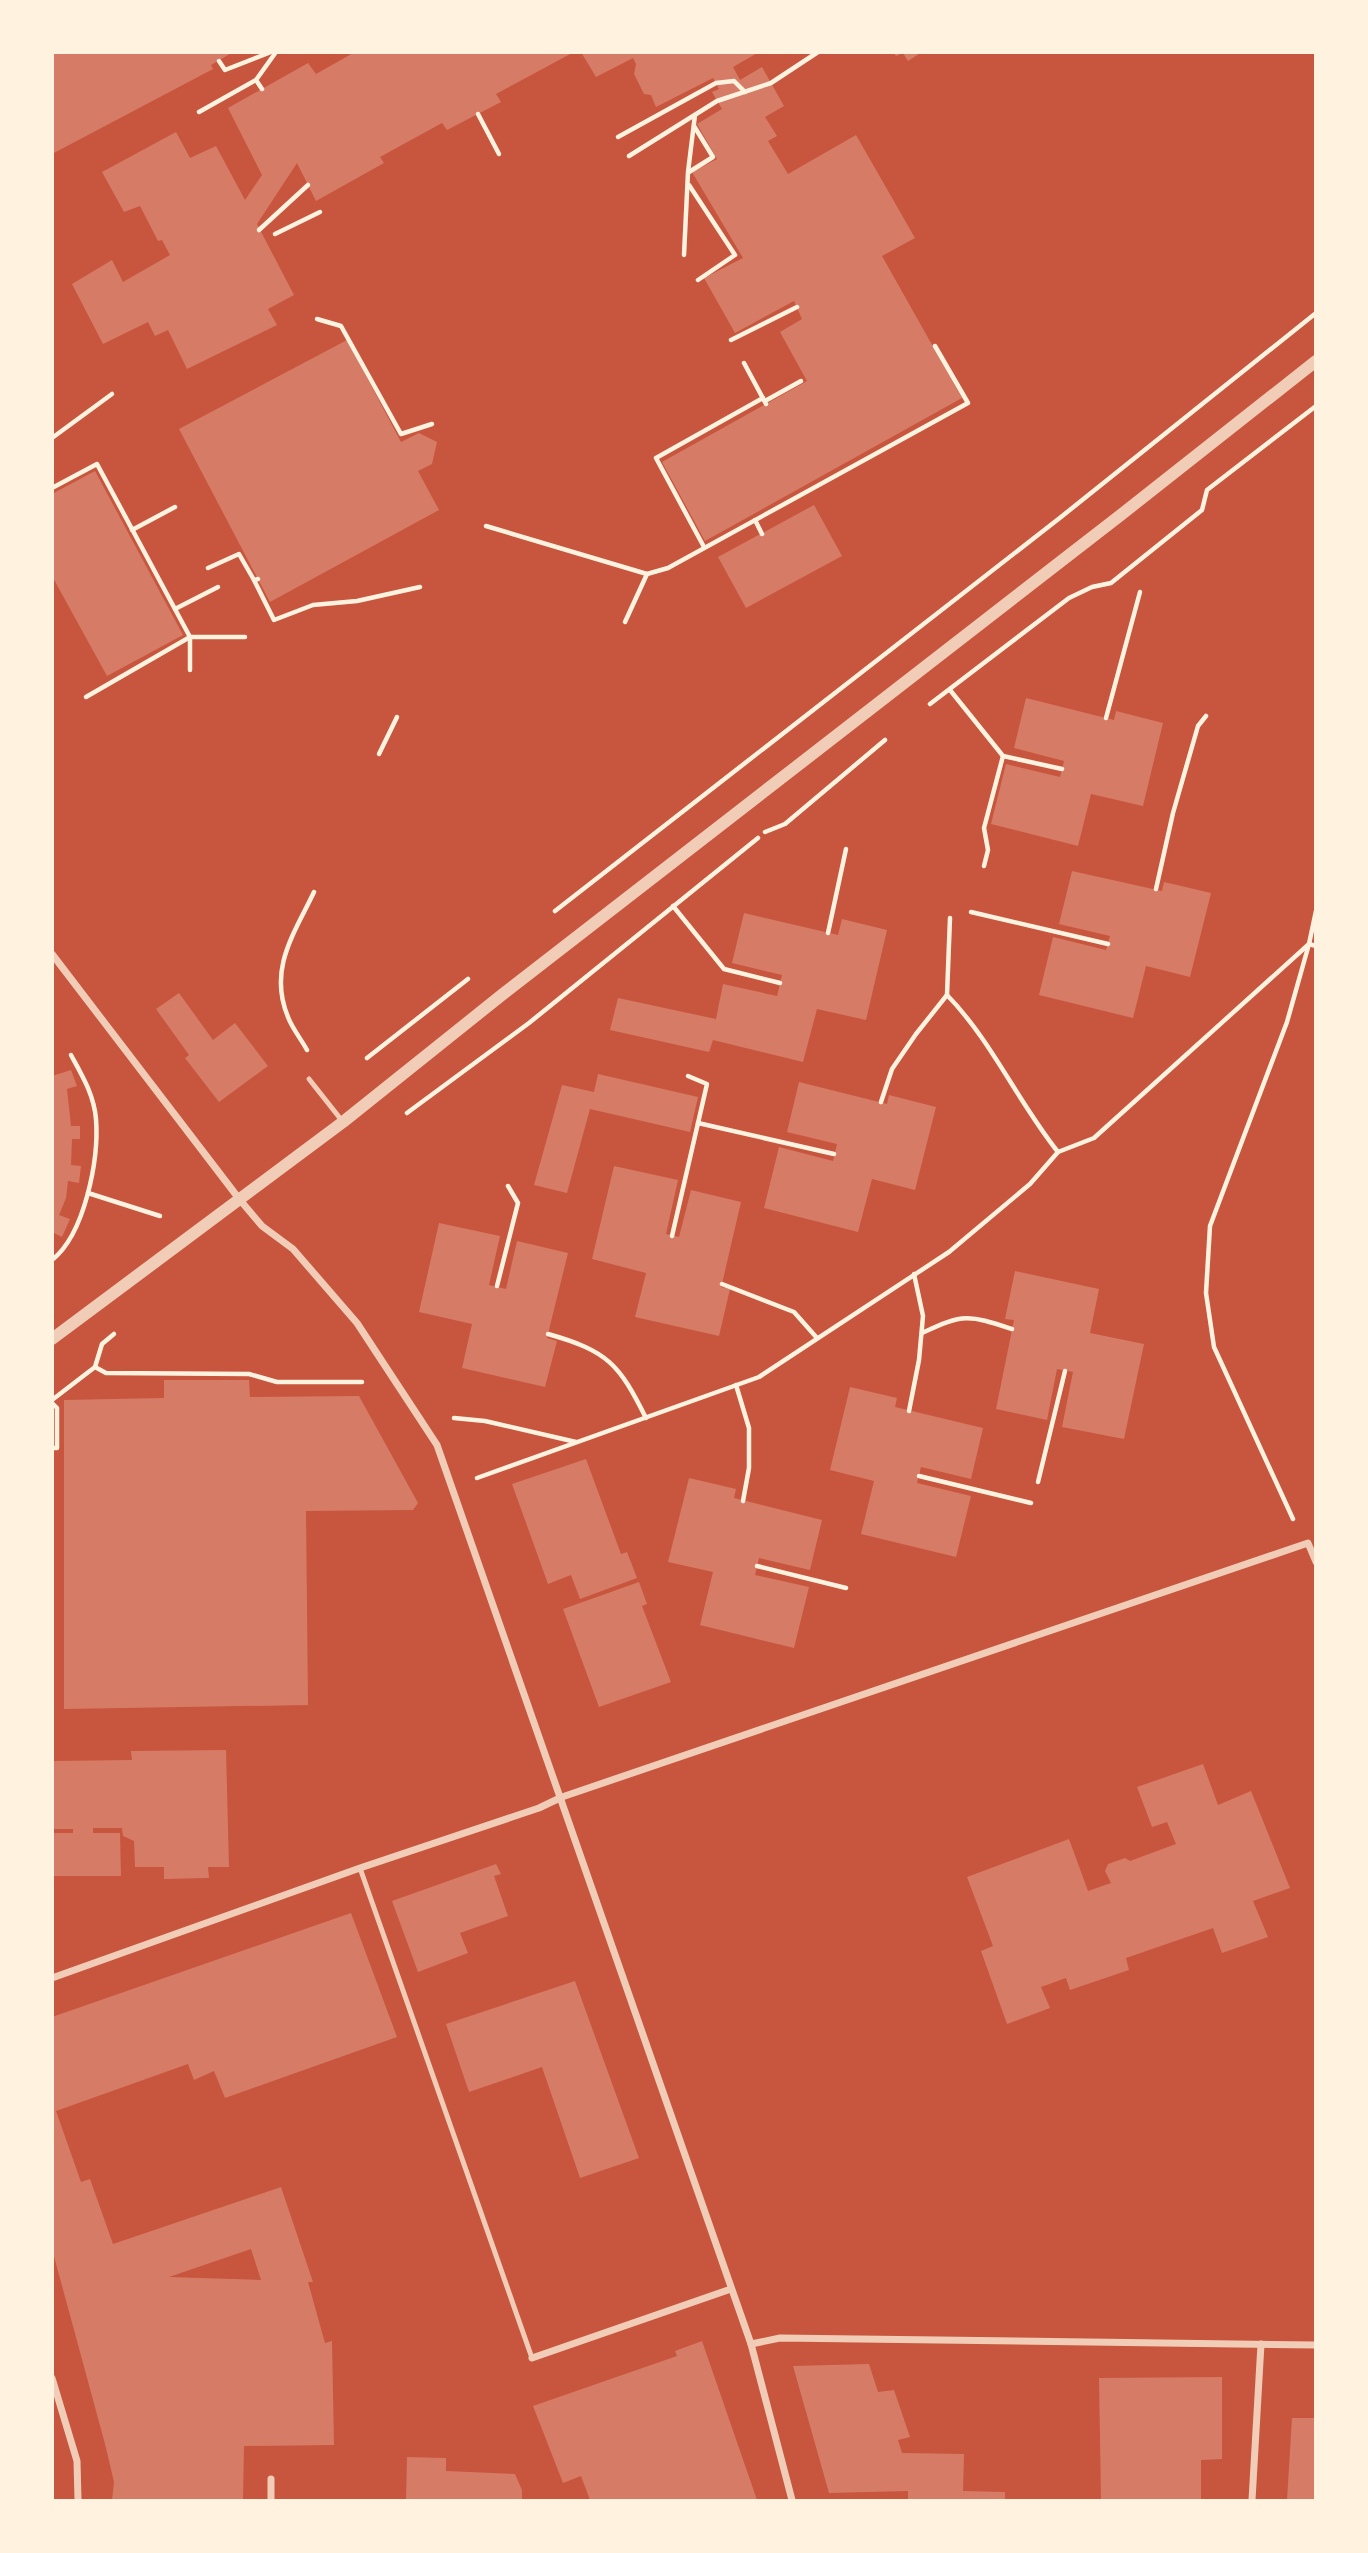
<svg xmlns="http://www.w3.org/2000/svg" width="1368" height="2553" font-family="'Fira Sans Condensed',sans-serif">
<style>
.building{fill:#d67c66;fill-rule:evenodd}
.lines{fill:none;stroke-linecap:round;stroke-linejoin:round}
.path{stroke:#fff3e0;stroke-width:4.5}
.service{stroke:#f1ccb7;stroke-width:5}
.minor{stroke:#f1ccb7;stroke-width:7}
.tertiary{stroke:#f1ccb7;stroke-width:12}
</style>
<rect width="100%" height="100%" fill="#c8553d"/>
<g class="building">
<polygon points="52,52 233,52 211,65 213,69 52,154"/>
<polygon points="355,52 574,52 496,94 501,102 447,130 442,123 380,157 384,163 316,201 297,163 257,224 294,295 268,309 277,325 187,369 168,330 155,336 148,322 103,344 72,284 112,260 123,282 170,255 162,240 158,241 140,206 124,212 102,172 176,132 190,158 216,146 245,200 262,175 228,108 308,63 316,74"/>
<polygon points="581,52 759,52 733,67 740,80 762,67 784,106 765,117 777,136 768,141 788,174 856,135 915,238 882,256 962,398 705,541 662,462 807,381 780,332 802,319 794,301 735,333 704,278 743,258 692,172 717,159 697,124 722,109 712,92 719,89 713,78 656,107 651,95 644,94 634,74 636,64 633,58 596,77"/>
<polygon points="893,52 922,52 908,61 903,53 896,56"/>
<polygon points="347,340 401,442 419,433 437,442 432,464 418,471 439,510 270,602 179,429"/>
<polygon points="95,471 183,635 107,676 52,576 52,494"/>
<polygon points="814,505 842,556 746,608 718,557"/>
<polygon points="1026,698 1114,720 1116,711 1163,723 1143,806 1091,794 1078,846 991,824 1006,764 1060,777 1064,761 1014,748"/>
<polygon points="1072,871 1162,891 1164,882 1211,893 1190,977 1146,966 1133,1018 1039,995 1053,937 1106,950 1110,936 1059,924"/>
<polygon points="744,913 838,935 842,919 887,930 866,1020 817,1009 803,1062 713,1040 709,1052 610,1030 618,998 716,1019 723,984 777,996 782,975 732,963"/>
<polygon points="179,993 213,1040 235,1023 268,1066 219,1102 185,1058 189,1055 156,1009"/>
<polygon points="71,1070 77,1086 67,1089 71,1126 80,1126 80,1139 72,1139 71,1165 81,1166 79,1183 68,1181 66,1198 59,1215 70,1219 62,1237 52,1232 52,1076"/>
<polygon points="598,1074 698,1097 690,1132 590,1109 567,1193 534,1185 562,1085 594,1092"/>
<polygon points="799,1082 887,1104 889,1095 936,1107 915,1190 872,1179 858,1232 764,1208 779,1147 833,1161 837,1144 787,1132"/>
<polygon points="614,1166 678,1180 666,1234 679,1237 691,1190 741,1202 722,1284 721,1287 730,1289 719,1336 635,1317 646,1273 592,1259"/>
<polygon points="439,1223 500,1236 489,1285 506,1289 517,1241 568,1253 547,1338 557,1341 545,1387 462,1368 472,1324 419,1312"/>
<polygon points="1015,1271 1099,1289 1090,1333 1144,1344 1124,1439 1062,1427 1073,1372 1057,1369 1047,1420 996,1409 1014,1320 1005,1319"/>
<polygon points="164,1380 249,1380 250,1397 359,1396 418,1503 413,1510 306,1511 308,1705 64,1709 64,1400 164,1398"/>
<polygon points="850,1387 897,1398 895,1407 983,1428 971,1479 921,1467 917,1483 971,1496 956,1557 861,1534 874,1481 830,1470"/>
<polygon points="586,1459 621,1554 627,1552 637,1578 580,1599 571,1575 548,1584 512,1484"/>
<polygon points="689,1478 736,1489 734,1498 822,1520 810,1570 759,1558 755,1575 809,1587 794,1648 700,1625 713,1572 668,1562"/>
<polygon points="639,1582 647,1604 642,1606 671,1682 599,1707 563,1609"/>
<polygon points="226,1750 229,1867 208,1867 209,1878 164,1879 164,1867 135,1867 134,1841 123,1836 122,1828 93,1828 93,1833 120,1833 121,1876 52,1876 52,1833 73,1833 73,1829 52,1829 52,1761 132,1760 131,1751"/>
<polygon points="1203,1764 1218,1805 1251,1791 1290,1888 1253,1901 1268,1937 1222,1953 1213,1928 1126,1958 1129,1970 1070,1990 1066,1978 1041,1987 1050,2008 1007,2024 981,1951 993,1946 967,1877 1069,1839 1088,1891 1111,1883 1105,1871 1108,1864 1125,1858 1130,1861 1176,1844 1167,1822 1152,1827 1137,1787"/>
<polygon points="496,1864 501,1874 494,1876 508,1916 460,1933 468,1953 418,1972 392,1901"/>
<path d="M 351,1913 L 397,2037 L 225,2098 L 214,2071 L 194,2080 L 188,2064 L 56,2111 L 81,2182 L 90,2179 L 113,2244 L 281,2187 L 313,2282 L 308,2282 L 325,2343 L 332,2341 L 334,2445 L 244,2446 L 243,2500 L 112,2500 L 114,2482 L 105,2444 L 52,2249 L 52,2017 ZM 251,2249 L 261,2280 L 169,2277 Z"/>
<polygon points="575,1981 639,2158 580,2178 542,2067 469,2092 446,2024"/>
<polygon points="702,2341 757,2500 590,2500 581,2476 563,2483 533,2406 677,2356 675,2351"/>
<polygon points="869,2364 878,2392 894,2390 910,2437 898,2440 902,2453 964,2454 963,2491 1005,2492 1005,2500 908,2500 908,2491 829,2493 793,2366"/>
<polygon points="1222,2377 1222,2459 1201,2460 1201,2500 1101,2500 1099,2378"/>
<polygon points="1292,2418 1316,2418 1316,2500 1287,2500"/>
<polygon points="407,2457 446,2458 446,2471 515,2474 522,2490 522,2500 406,2500"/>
</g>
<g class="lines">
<g class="path">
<polyline points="219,61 225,70 271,52"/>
<polyline points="256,80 262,89"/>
<polyline points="199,112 256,80 276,52"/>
<polyline points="478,114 499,154"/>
<polyline points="618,137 716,83 734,81 745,92"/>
<polyline points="629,156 717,101 771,83 818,52"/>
<polyline points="689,172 713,157 694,126"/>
<polyline points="689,185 735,255 698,280"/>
<polyline points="259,230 308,185"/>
<polyline points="275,234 320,212"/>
<polyline points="684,255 688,172 695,115"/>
<polyline points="317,319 341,326 401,434 432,424"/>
<polyline points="731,340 797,307"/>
<polyline points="744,363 766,404"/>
<polyline points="765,401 801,381"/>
<polyline points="52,438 112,394"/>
<polyline points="52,488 97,464 190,637 190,670"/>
<polyline points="755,520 762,534"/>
<polyline points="486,526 647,574 668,568 968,403 935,346"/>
<polyline points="132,530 175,507"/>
<polyline points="704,547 656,458 763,398"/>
<polyline points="208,568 239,554 254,580 258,579"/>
<polyline points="254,580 274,620 313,605 357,601 420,587"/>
<polyline points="175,609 218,587"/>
<polyline points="625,622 647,574"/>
<polyline points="950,690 1003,756 1062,769"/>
<polyline points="86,697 190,637 245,637"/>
<polyline points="930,704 1069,598 1092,587 1111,583 1202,510 1207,490 1316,406"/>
<polyline points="1106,718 1140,592"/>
<polyline points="379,754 397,717"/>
<polyline points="765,832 785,824 885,740"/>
<polyline points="984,866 988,850 984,828 1003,756"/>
<polyline points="1156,889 1173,813 1198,726 1206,716"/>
<polyline points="673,906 724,969 780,983"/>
<polyline points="555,911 1061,517 1316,313"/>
<polyline points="971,912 1108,944"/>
<polyline points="828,933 846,849"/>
<path d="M 947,995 C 991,1040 1018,1102 1058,1152"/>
<path d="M 307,1050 C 301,1039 292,1028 288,1017 C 268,969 294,934 314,892"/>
<polyline points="367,1058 468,979"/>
<polyline points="881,1102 892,1069 916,1034 947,995 950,918"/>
<polyline points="407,1113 529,1023 758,838"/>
<polyline points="698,1123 834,1154"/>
<polyline points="88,1193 160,1216"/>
<polyline points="672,1236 707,1084 688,1076"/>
<path d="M 52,1260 C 85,1234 99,1159 96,1119 C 94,1095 82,1075 71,1055"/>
<polyline points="722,1284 794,1312 817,1338"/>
<polyline points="497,1286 518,1203 508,1186"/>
<path d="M 922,1333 C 964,1313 969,1315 1012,1329"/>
<path d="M 548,1334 C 608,1351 619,1364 646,1418"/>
<polyline points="95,1367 106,1373 249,1374 277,1382 362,1382"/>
<polyline points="736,1385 749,1428 749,1468 743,1501"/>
<polyline points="52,1400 95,1367 102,1344 114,1334"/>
<polyline points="52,1403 57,1408 57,1448 52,1448"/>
<polyline points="909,1411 919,1360 923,1316 914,1274"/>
<polyline points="454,1418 485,1421 576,1442"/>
<polyline points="919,1476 1031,1503"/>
<polyline points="477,1478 759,1377 949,1252 1030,1184 1058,1152 1094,1138 1309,944 1316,946"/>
<polyline points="1038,1482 1065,1371"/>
<polyline points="1293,1519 1214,1347 1206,1293 1210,1226 1287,1022 1309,944 1316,911"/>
<polyline points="757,1566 846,1588"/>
</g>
<g class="service">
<polyline points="309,1079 343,1122"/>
<polyline points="360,1868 532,2358"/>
</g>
<g class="minor">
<polyline points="52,954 240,1200 262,1226 293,1249 357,1323 437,1445 751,2344 792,2500"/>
<polyline points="52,1978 360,1868 539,1808 562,1797 1308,1543 1316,1562"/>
<polyline points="751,2344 780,2338 1316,2345"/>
<polyline points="532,2358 731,2289"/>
<polyline points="52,2378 77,2461 78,2500"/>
<polyline points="271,2500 271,2479"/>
<polyline points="1252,2500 1261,2344"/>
</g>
<polyline class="tertiary" points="52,1339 343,1122 503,994 1122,514 1316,361"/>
</g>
<rect width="1368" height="2553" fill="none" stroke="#fff3e0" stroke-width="108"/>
</svg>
